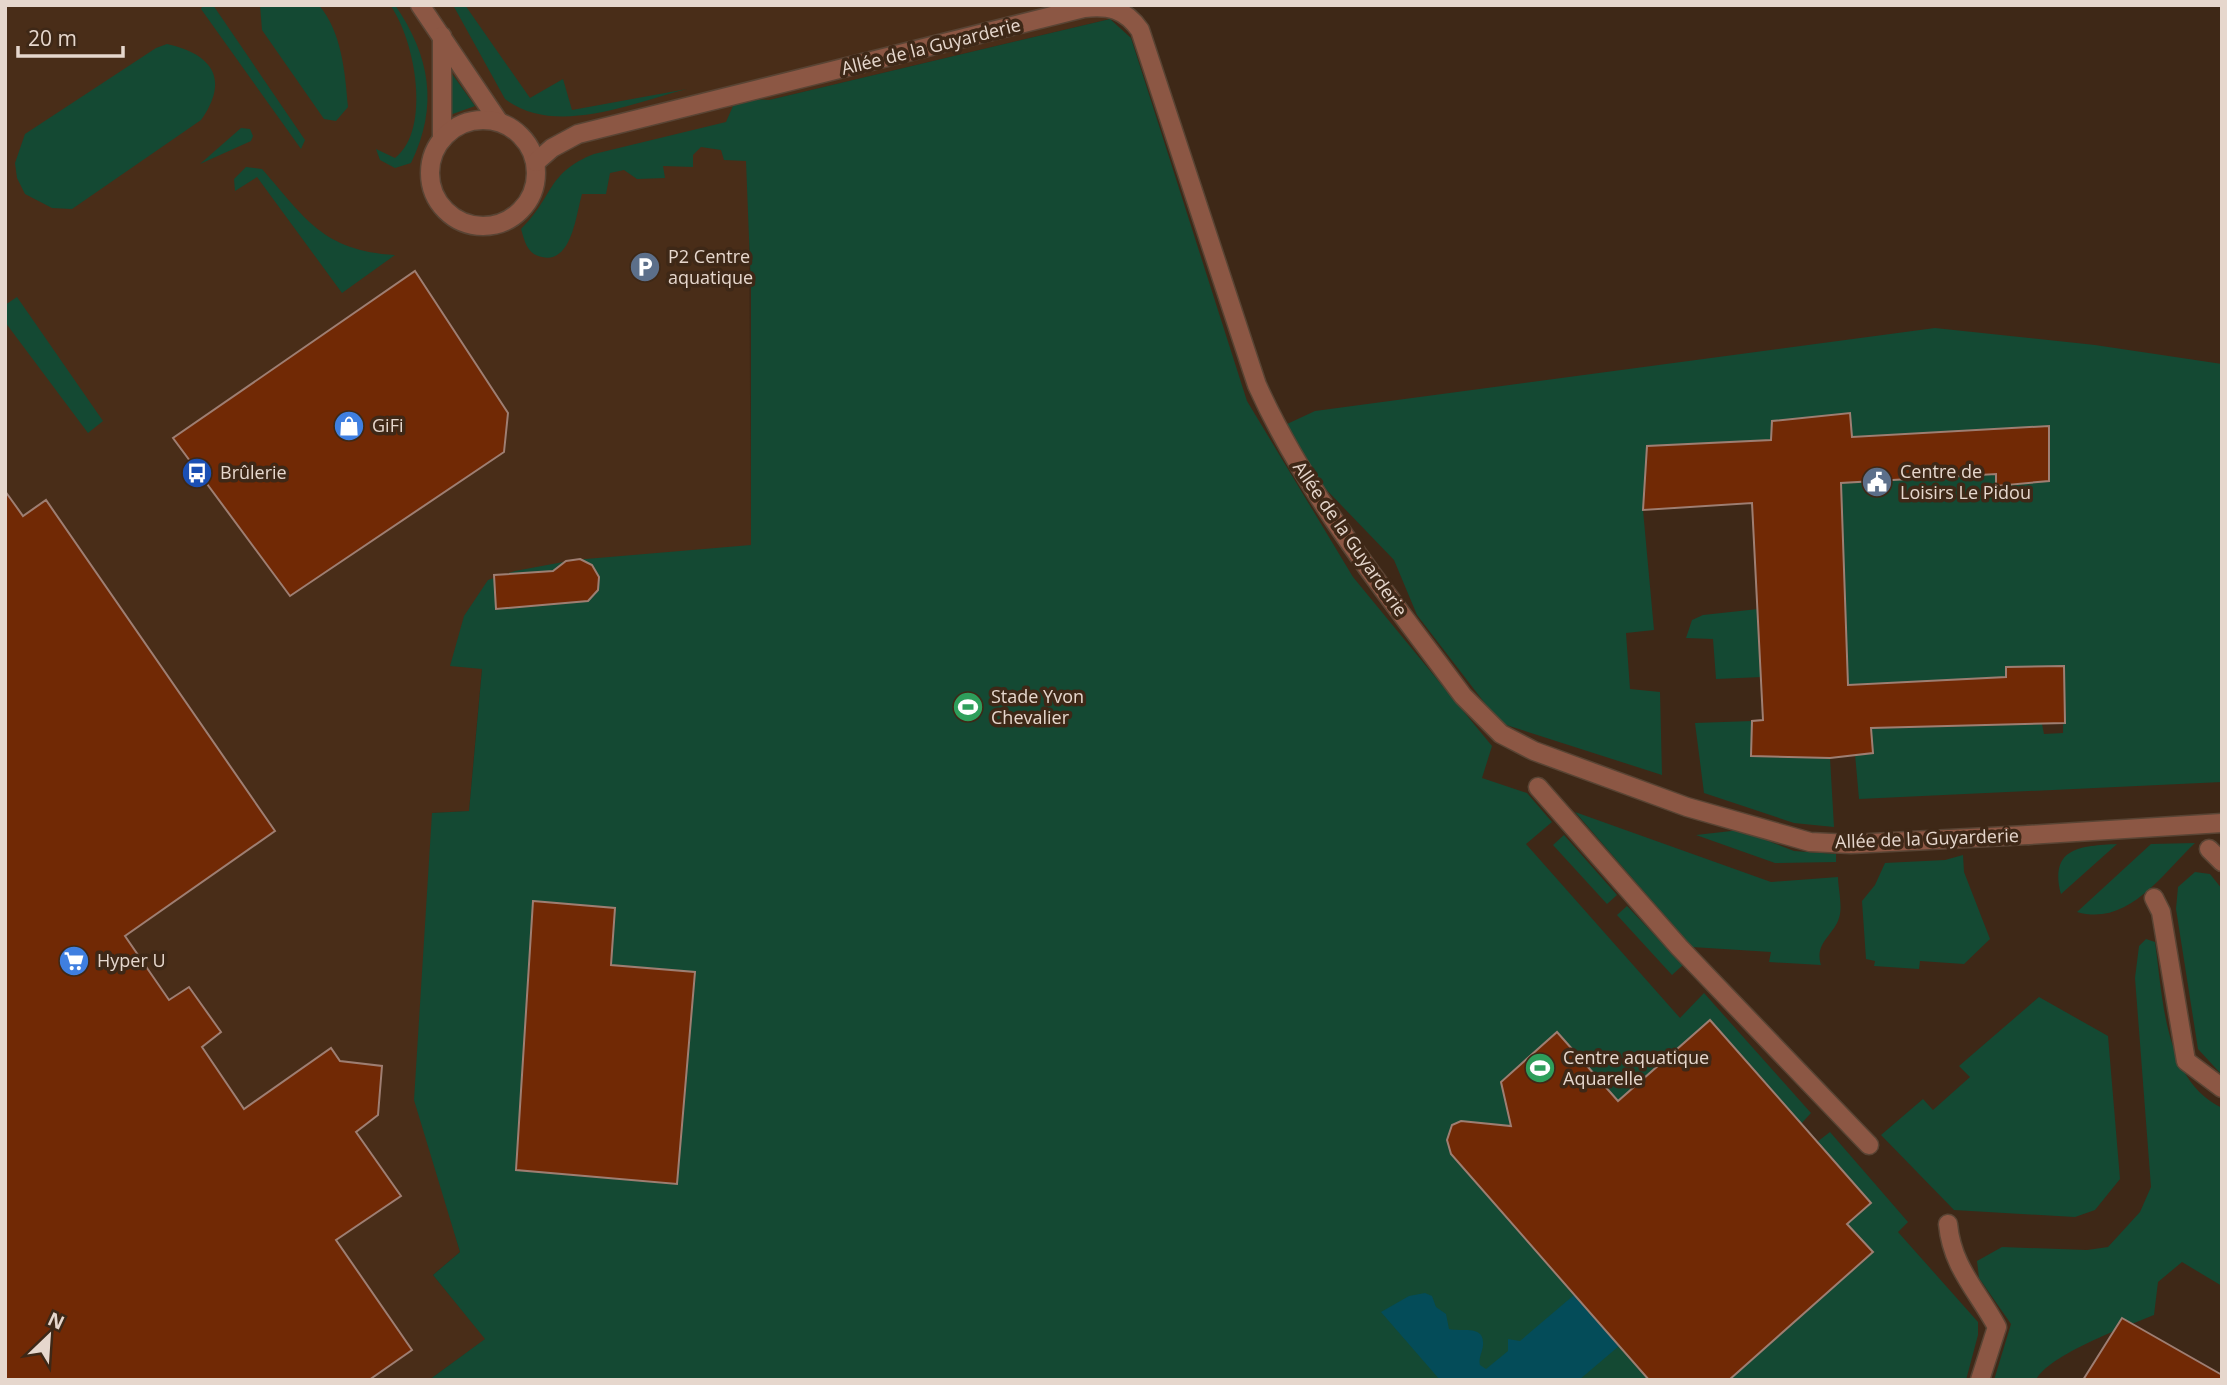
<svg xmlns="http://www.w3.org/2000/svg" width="2227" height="1385" font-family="'Open Sans',sans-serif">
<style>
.built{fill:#492d18}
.green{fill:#144933}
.water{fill:#044c59}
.building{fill:#712905;stroke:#9e7e72;stroke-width:2}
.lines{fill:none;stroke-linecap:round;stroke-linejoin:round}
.lane-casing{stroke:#594434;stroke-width:21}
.street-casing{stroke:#594434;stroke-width:21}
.lane{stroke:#8c5744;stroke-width:18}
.street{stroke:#8c5744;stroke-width:18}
.labels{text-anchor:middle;stroke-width:7;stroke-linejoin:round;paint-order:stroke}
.street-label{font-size:18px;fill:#e6d7cd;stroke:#3e2817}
.poi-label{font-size:18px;fill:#e6d7cd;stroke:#3e2817;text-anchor:start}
</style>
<rect width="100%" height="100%" fill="#3e2817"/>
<polygon class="built" points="5,5 1105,5 1110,19 769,100 749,244 751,545 482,668 469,811 432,813 449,1213 460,1252 433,1275 486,1339 429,1380 5,1380"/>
<g class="green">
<polygon points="203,5 213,5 305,140 301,149 201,9"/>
<path d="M 260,5 L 319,5 C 342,33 345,72 348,107 L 336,121 L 324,119 L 262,30 Z"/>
<path d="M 390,5 L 395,5 C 430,56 439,106 411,163 L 395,168 L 380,160 L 376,149 L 395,158 C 432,130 415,39 390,5 Z"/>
<path d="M 453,5 L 465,5 L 530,98 L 563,79 L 572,110 L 687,89 C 632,103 555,137 505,99 Z"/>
<path d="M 1110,19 L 1131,38 L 1247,401 L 1353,577 L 1492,746 L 1482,778 L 1527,793 L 1552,822 L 1526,844 L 1680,1018 L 1704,993 L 1811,1113 L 1801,1124 L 1817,1142 L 1830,1132 L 1908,1222 L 1898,1232 L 1978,1322 L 1978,1335 L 1966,1380 L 429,1380 L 485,1339 L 433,1275 L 460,1252 L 414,1100 L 432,813 L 469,811 L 482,669 L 450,666 L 464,616 L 488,580 L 515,571 L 574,560 L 751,545 L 751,289 L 746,161 L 724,160 L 721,150 L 701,147 L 693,155 L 693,167 L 663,166 L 665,178 L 637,179 L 624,170 L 610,173 L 606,194 L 582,194 C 576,214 572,264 542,257 C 527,254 525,242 521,229 C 554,197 546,173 594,154 L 726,122 L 733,106 L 752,99 L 769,100 Z"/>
<path d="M 167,44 C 212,54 230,79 201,120 L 72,209 L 52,208 L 25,194 L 17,178 L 15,163 L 25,134 L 156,48 Z"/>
<polygon points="450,71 475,106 450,115"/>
<polygon points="241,128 250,129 253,136 251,141 200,164"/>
<path d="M 246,167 L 262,169 C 305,218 323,251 395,255 L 342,293 L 257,177 L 235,191 L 234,179 Z"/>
<polygon points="17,297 103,421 88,433 5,322 5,305"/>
<polygon points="1935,328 2095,345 2222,364 2222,782 1859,799 1855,754 1872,753 1871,728 2042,724 2044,734 2063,733 2064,666 2006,667 2006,677 1848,685 1841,483 1850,413 1772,421 1771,440 1647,447 1643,510 1654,630 1626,633 1630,689 1660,692 1662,775 1500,723 1417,615 1394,560 1317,480 1287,424 1315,411"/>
<polygon points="1758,609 1762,677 1716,679 1713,639 1686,638 1692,620 1703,615"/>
<polygon points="1752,721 1752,756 1830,758 1834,827 1794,823 1704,793 1695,723"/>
<path d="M 1575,812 L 1771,882 L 1838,877 C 1838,888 1843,907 1839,918 C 1834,935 1814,943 1821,965 L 1769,962 L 1771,952 L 1692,947 Z"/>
<polygon points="1740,830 1794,851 1836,854 1836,862 1775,863 1696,835"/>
<polygon points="1564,835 1617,895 1607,904 1553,845"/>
<path d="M 2195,843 C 2162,874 2128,927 2077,912 L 2151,844 Z"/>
<path d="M 2117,844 L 2061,894 C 2049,847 2081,846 2117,844 Z"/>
<polygon points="1963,855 1964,872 1990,939 1964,964 1920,961 1919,969 1874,966 1875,961 1866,959 1862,901 1875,885 1885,863 1945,860"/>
<polygon points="2195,872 2210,874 2222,889 2222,1075 2198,1049 2176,909 2178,887"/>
<polygon points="1627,906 1683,965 1672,975 1617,915"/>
<path d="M 2146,939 L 2155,942 C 2163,998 2164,1080 2222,1108 L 2222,1286 L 2182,1262 L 2158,1282 L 2154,1315 C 2127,1326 2048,1355 2036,1380 L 1994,1380 L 2011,1324 L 1979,1278 L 1977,1261 L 2002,1247 L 2087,1250 L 2108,1247 L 2140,1212 L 2151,1187 L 2135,978 L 2139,946 Z"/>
<polygon points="2039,997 2108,1036 2120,1179 2095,1210 2075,1217 1954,1210 1881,1135 1923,1099 1933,1110 1970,1077 1959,1066"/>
</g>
<path class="water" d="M 1425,1293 L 1432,1296 L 1436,1307 L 1446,1314 L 1449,1329 C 1460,1332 1483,1325 1483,1342 C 1484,1350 1478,1357 1480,1365 L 1486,1369 L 1508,1351 L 1508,1339 L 1520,1341 L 1574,1295 L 1619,1346 L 1579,1380 L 1440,1380 L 1381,1312 L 1409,1296 Z"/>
<g class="building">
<polygon points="415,271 508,413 504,452 290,596 173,438"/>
<polygon points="1850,413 1852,437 2049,426 2049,481 1996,486 1996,474 1841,483 1848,685 2006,677 2006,667 2064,666 2065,723 1871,728 1873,753 1830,758 1751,756 1752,721 1763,720 1752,503 1643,510 1647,446 1771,440 1772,421"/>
<polygon points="5,491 23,516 46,500 275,831 125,936 169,1000 189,987 221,1032 202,1047 244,1109 331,1048 340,1061 382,1066 378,1115 356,1132 401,1196 336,1240 412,1350 369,1380 5,1380"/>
<polygon points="580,559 592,565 599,577 598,590 588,601 496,609 494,575 553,571 566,561"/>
<polygon points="533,901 615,908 611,965 695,972 677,1184 516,1170"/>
<polygon points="1710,1020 1871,1203 1847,1224 1873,1252 1729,1380 1649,1380 1451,1154 1447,1140 1452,1125 1461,1121 1511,1126 1501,1082 1557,1032 1618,1101"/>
<polygon points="2122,1318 2222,1375 2222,1380 2083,1380"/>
</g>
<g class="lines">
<g class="lane-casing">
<g id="lane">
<polyline points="420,5 499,122"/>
<polyline points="442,36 442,139"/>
<circle cx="483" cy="173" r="53"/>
<path d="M 536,162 L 552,148 L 578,134 L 1084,8 C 1109,5 1125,9 1140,30 L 1257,385 C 1308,498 1389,596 1463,696 L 1501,734 L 1534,751 L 1687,807 L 1810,842 L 1851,844 L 2028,835"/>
<polyline points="2209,849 2222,862"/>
<polyline points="2154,898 2161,912 2186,1061 2222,1088"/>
<path d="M 1948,1224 C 1952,1267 1977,1290 1997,1327 L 1980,1380"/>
</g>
</g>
<g class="street-casing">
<g id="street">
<polyline points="1538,787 1679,947 1869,1145"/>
<polyline points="2028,835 2222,823"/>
</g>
</g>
<use href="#lane" class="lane"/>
<use href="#street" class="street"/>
</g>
<defs>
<g id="parking-disc" transform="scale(1.575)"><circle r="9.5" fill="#5c6f8a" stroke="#3e2817"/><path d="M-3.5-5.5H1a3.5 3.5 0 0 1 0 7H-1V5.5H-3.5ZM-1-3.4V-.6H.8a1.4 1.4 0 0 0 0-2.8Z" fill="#fff"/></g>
<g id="shop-disc" transform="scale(1.575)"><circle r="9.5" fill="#3f7fe0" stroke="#3e2817"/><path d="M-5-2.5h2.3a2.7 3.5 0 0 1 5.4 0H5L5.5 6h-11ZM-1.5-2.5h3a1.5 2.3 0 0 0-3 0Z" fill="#fff"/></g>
<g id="bus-disc" transform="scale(1.575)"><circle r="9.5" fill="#1a4fb4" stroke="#3e2817"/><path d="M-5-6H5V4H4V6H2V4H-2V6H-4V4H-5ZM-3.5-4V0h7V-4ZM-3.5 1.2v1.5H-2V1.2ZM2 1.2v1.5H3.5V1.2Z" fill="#fff"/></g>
<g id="civic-disc" transform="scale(1.575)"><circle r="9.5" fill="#5c6f8a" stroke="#3e2817"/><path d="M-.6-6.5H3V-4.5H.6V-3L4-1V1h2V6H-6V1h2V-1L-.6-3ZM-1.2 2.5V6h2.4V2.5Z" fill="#fff"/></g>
<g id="stadium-disc" transform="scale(1.575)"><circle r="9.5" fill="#2e9e5b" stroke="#3e2817"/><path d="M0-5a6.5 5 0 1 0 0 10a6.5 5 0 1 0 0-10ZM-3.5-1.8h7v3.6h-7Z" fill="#fff"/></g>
<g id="supermarket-disc" transform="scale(1.575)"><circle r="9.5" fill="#3f7fe0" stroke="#3e2817"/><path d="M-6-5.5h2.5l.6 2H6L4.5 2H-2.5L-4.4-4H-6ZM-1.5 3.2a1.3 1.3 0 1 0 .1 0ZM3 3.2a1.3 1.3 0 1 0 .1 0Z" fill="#fff"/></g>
</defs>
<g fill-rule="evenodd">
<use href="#parking-disc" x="645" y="267"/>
<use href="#shop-disc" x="349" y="426"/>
<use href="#bus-disc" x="197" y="473"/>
<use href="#civic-disc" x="1877" y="482"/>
<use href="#stadium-disc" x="968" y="707"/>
<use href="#supermarket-disc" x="74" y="961"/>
<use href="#stadium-disc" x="1540" y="1068"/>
</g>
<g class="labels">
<g class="street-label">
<text transform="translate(931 47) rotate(-14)" y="6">Allée de la Guyarderie</text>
<text transform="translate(1350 539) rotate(55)" y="6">Allée de la Guyarderie</text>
<text transform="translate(1927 839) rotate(-2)" y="6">Allée de la Guyarderie</text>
</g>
<g class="poi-label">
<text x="668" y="263">P2 Centre<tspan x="668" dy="21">aquatique</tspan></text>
<text x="372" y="432">GiFi</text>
<text x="1900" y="478">Centre de<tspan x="1900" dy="21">Loisirs Le Pidou</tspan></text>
<text x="220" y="479">Brûlerie</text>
<text x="991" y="703">Stade Yvon<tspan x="991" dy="21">Chevalier</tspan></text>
<text x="97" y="967">Hyper U</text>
<text x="1563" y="1064">Centre aquatique<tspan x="1563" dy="21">Aquarelle</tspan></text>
</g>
</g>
<rect width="2227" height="1385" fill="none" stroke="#e6d7cd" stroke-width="14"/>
<g transform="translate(49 1336) rotate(25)" stroke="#3e2817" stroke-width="5" paint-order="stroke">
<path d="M0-5L12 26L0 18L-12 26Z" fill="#e6d7cd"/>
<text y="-10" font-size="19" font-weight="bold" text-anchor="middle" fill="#e6d7cd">N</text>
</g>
<path d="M18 46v10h105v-10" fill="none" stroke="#e6d7cd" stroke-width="3.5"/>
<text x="28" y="46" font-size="21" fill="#e6d7cd" stroke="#3e2817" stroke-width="5" paint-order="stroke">20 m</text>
</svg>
